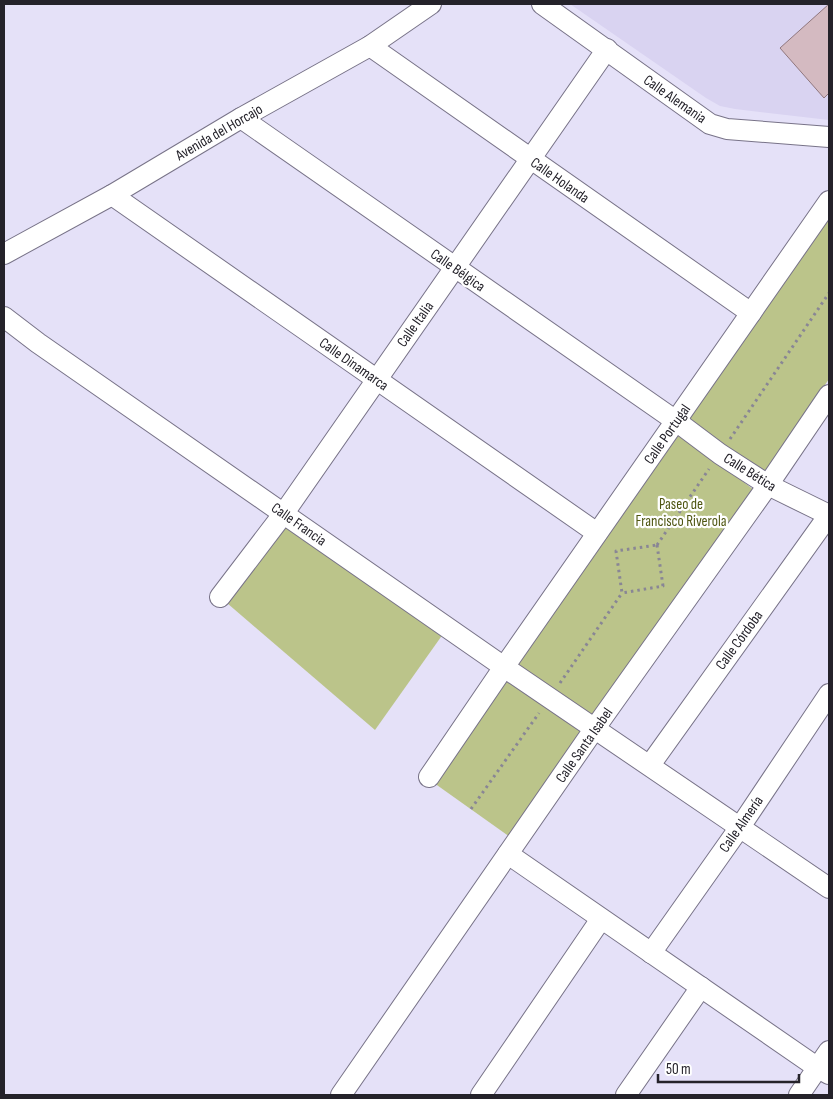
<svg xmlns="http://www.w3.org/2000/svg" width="833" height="1099" font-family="'Sofia Sans Condensed',sans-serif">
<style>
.built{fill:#d9d3f1}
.green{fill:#bbc48a}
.building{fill:#d4bac1;stroke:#90777e}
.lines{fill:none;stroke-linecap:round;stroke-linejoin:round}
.street-casing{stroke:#787388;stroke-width:22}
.path{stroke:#898695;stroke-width:3;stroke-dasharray:2.5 4;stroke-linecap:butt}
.street{stroke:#fff;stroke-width:20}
.labels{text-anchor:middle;stroke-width:4.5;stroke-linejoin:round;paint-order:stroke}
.street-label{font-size:15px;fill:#24222a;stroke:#fff}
.park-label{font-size:15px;fill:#4f5612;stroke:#fff}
</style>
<rect width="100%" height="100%" fill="#e5e1f8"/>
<polygon class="built" points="570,4 829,4 829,120 735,109 720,106 706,98"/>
<g class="green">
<polygon points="829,217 829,379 763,475 686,420"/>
<polygon points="680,433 754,490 594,718 518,664"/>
<polygon points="284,513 448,627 375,730 220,597"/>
<polygon points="507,677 585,730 510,837 434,783"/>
</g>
<polygon class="building" points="829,4 829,93 824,98 780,48"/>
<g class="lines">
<g class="street-casing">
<g id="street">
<polyline points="542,4 710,124 727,129 829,137"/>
<polyline points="370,46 751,313"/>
<polyline points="241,118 676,421 720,454 768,485 829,515"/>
<polyline points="112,195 597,533"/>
<polyline points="4,254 112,195 241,118 370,46 431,4"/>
<polyline points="4,317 38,343 504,667 829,888"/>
<polyline points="220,597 284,513 607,49"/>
<polyline points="650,765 829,515"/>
<polyline points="429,777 504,667 829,201"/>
<polyline points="508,854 818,1068 829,1074"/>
<polyline points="651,953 740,827 829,694"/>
<polyline points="341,1095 595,728 768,485 829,395"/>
<polyline points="481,1095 601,919"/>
<polyline points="626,1095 701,987"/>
<polyline points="799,1095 829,1051"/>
</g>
</g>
<g class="path">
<polyline points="730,439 829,293"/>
<polyline points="657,545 709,469"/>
<polygon points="657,545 663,586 622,593 616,551"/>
<polyline points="560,683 622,593"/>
<polyline points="471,809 539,713"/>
</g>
<use href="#street" class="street"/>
</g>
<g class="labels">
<g class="street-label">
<text transform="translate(675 99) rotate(35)" y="5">Calle Alemania</text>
<text transform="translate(219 132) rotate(-30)" y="5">Avenida del Horcajo</text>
<text transform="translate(560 180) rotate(35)" y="5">Calle Holanda</text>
<text transform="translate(458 270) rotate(35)" y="5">Calle Bélgica</text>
<text transform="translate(415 324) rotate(-55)" y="5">Calle Italia</text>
<text transform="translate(354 364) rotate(35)" y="5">Calle Dinamarca</text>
<text transform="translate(667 434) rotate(-55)" y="5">Calle Portugal</text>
<text transform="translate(750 472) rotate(32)" y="5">Calle Bética</text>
<text transform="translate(299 524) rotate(35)" y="5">Calle Francia</text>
<text transform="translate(739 640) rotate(-54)" y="5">Calle Córdoba</text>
<text transform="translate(584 745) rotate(-55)" y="5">Calle Santa Isabel</text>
<text transform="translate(741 824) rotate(-55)" y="5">Calle Almería</text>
</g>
<g class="park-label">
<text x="681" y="509">Paseo de<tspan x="681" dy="17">Francisco Riverola</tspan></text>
</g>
</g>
<rect width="833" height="1099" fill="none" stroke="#24222a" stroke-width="10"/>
<path d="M658 1074v8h141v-8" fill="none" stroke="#24222a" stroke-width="2.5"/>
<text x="666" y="1074" font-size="15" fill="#24222a" stroke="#ffffff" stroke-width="4" paint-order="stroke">50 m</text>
</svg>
